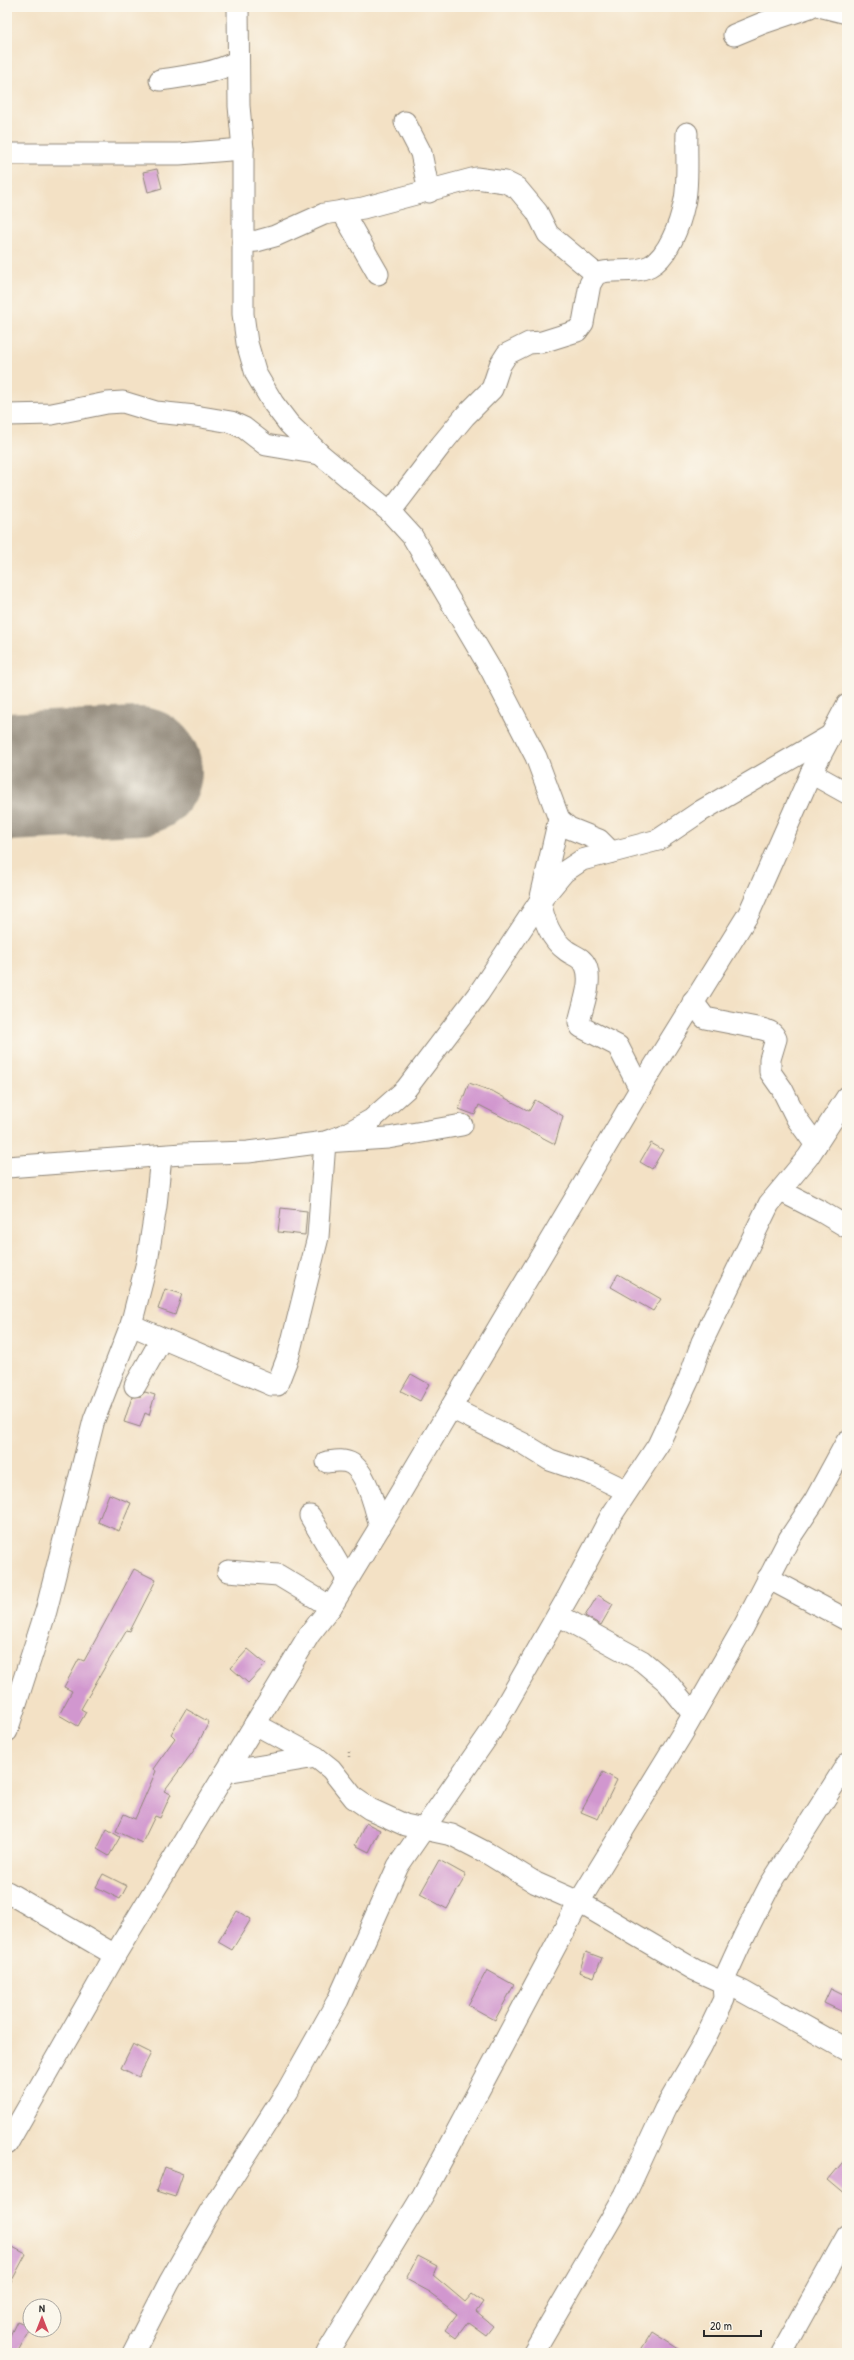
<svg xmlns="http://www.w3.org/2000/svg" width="854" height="2360" font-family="'Patrick Hand',sans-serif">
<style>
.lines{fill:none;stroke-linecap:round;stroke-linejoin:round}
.runway{stroke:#8f8678;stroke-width:128}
.building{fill:#d197cf}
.street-casing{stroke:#8f8678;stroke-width:23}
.path{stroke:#8f8678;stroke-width:2.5;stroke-dasharray:1 3;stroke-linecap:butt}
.street{stroke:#fff;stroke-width:21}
</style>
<rect width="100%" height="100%" fill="#fbf7ec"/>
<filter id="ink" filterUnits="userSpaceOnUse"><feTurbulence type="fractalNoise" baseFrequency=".025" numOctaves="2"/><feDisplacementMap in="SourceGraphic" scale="8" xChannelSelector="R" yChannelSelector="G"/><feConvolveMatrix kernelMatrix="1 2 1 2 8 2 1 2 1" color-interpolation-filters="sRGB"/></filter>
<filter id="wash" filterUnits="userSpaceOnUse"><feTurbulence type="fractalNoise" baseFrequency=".012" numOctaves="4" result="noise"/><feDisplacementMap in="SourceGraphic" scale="16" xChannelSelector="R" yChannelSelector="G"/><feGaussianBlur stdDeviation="0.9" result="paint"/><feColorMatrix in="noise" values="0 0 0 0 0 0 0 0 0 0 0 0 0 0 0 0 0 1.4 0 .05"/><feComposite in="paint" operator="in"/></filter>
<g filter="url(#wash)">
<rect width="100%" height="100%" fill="#f3e1c5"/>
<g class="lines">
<polyline class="runway" points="7,777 138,771"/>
</g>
<g id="blocks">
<g class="building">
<polygon points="157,169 162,188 148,192 143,172"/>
<polygon points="469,1083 494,1092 529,1111 535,1100 563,1116 555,1144 479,1105 475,1115 459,1109"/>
<polygon points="651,1143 663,1150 652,1169 640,1162"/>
<polygon points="281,1208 307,1211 305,1235 278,1232"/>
<polygon points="618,1274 661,1299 653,1311 611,1287"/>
<polygon points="165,1289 182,1294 175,1315 158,1309"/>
<polygon points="411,1374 429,1384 420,1401 401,1391"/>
<polygon points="145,1392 155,1395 149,1415 145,1413 140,1427 124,1422 132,1397 141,1396"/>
<polygon points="109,1494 131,1503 119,1531 98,1522"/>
<polygon points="134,1569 156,1580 130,1631 127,1630 106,1665 81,1709 86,1712 78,1726 59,1715 72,1691 64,1687 79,1659 84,1661"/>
<polygon points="598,1595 613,1604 601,1625 585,1616"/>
<polygon points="248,1649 266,1664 248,1683 231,1668"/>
<polygon points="186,1709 209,1722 195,1749 164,1791 171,1794 160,1818 155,1816 142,1843 116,1831 124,1814 135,1819 156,1771 153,1769 175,1738 171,1734"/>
<polygon points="603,1772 617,1780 598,1819 581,1812"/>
<polygon points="366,1823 380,1830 369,1852 355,1845"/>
<polygon points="107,1829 120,1837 109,1856 97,1849"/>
<polygon points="439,1860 466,1875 447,1909 420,1894"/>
<polygon points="103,1874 127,1886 120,1899 96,1887"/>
<polygon points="237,1911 251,1919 232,1950 218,1942"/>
<polygon points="586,1952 602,1958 594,1977 579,1972"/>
<polygon points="487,1970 514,1985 495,2020 468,2005"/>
<polygon points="831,1988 847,1996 847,2014 824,2003"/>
<polygon points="133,2044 151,2053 139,2077 121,2068"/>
<polygon points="847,2157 847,2196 828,2180"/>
<polygon points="165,2167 183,2174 175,2197 156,2191"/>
<polygon points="7,2244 26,2254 7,2290"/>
<polygon points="418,2256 437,2266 433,2275 465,2302 472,2294 483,2302 476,2312 493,2326 486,2335 468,2322 456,2338 445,2330 457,2314 429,2293 430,2292 406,2279"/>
<polygon points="17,2321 30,2326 30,2329 17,2353 7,2353 7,2342"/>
<polygon points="652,2332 685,2353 639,2353"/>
</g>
</g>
</g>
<g filter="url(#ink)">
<use href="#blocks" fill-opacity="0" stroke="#8f8678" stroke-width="1"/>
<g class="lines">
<g class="street-casing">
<g id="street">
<path d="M 238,7 L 239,106 L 243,149 L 243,314 L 247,343 L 256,374 L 273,403 L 289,424 L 320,454 L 390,512 L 412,536 L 491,670 L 536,757 L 559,819 L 540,901 C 544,920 550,939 567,951 C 574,956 582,957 586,966 C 593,983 582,1006 579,1023 L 581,1027 L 618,1046 L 640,1089"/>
<polyline points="823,7 847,13"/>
<polyline points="734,35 763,23 810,7"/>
<path d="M 160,80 C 188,76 213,74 238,61"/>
<polyline points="405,122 421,153 429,192"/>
<polyline points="7,154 179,154 243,149"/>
<polyline points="342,211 378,274"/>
<polyline points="243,242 257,241 275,236 324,214 363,208 476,178 505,182 517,188 537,212 548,234 596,274"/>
<polyline points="7,415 52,414 107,403 123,402 156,412 195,416 231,422 244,428 266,445 320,454"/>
<path d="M 390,512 L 441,445 L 465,416 L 492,389 L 500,365 L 507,354 L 529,343 L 542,342 L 577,331 L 583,323 L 590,284 L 596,274 C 613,267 632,275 650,266 C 668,257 680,224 684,204 C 689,186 686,153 687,133"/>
<polyline points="811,773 847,793"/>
<polyline points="559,819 569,828 599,840 611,852"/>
<path d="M 693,1002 L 705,1018 L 762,1029 C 769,1031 773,1032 776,1039 L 770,1059 L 770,1072 L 782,1089 L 797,1119 L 816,1145"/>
<polyline points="7,1167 182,1154 248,1152 325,1142 344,1135 371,1120 406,1089 479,993 540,901 564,872 582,860 658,840 701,811 828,737"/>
<polyline points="781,1191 822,1212 847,1227"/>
<polyline points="131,1325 272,1385 277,1385 289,1354 318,1237 325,1142 388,1138 462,1125"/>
<polyline points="135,1386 161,1340"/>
<polyline points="451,1408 524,1444 550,1460 594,1475 627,1491"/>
<path d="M 327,1462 C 335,1461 344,1459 352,1464 C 367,1474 376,1510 380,1527"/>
<polyline points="310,1516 347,1579"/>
<polyline points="228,1571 278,1575 331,1607"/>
<polyline points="768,1578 847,1620"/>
<polyline points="558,1615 642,1661 667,1682 693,1714"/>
<polyline points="255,1724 316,1757 331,1769 354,1798 370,1809 405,1825 452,1835 487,1853 536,1883 579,1902 695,1970 742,1991 847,2050"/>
<polyline points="7,1731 46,1611 94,1420 131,1325 147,1262 156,1206 161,1156"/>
<polyline points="226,1772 316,1757"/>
<polyline points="7,1892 115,1955"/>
<polyline points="7,2144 115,1955 309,1635 331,1607 389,1512 640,1089 749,913 811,773 847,705"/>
<polyline points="133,2353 169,2283 209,2213 287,2091 338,2000 398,1866 490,1733 569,1595 611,1516 658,1445 689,1379 702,1342 769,1204 808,1157 847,1097"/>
<polyline points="327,2353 423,2195 579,1902 682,1734 744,1626 789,1539 815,1500 847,1441"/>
<polyline points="533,2353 625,2195 665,2109 701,2047 724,1999 723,1982 744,1936 770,1885 847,1764"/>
<polyline points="782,2353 847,2236"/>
</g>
</g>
<polyline class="path" points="349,1752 349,1758"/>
<use href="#street" class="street"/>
</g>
</g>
<rect width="854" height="2360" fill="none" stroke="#fbf7ec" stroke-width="24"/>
<g transform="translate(42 2318)"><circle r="19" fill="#fbf7ec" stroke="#a8a59f"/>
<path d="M0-3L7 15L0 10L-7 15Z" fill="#d1495b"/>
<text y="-6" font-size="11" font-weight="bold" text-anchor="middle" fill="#2b2b2b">N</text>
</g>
<path d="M704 2330v6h57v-6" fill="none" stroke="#2b2b2b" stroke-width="2"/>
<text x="710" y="2330" font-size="12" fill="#2b2b2b" stroke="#fbf7ec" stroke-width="3" paint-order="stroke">20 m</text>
</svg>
